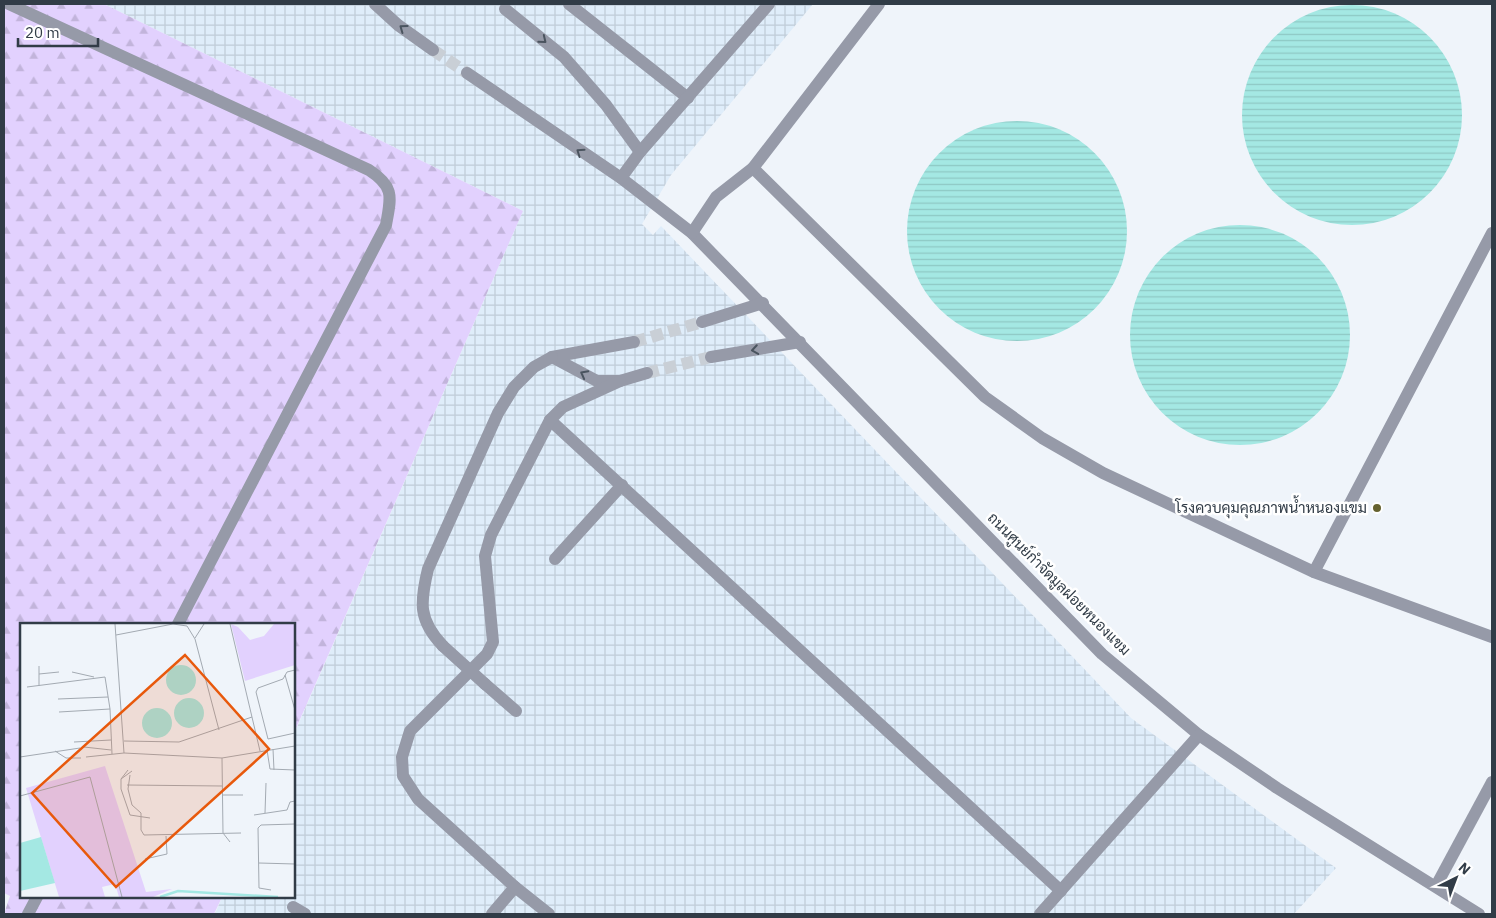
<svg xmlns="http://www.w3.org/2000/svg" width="1496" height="918" font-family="'IBM Plex Sans',Sarabun,sans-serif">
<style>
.industrial{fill:url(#industrial-grid)}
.forest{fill:url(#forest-firs)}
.water{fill:url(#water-rules)}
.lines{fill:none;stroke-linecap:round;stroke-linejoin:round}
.minor-tunnel{stroke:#c9cfd6;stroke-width:12;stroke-dasharray:12 6;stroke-linecap:butt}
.minor{stroke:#969aa8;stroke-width:12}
.minor-bridge{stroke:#969aa8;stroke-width:12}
.oneway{stroke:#4a545f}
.poi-dot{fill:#65622f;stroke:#fff;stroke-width:2}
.labels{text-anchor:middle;stroke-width:5;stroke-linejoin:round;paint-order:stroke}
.poi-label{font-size:15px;fill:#313c47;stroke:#fff;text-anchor:end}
.street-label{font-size:15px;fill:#313c47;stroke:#fff}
.inset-river{fill:none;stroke:#a4e8e3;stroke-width:2.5}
.inset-road{fill:none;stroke:#a3aab2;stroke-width:1}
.view{fill:#e8590c;fill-opacity:0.15;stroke:#e8590c;stroke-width:2.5}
.inset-edge{fill:none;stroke:#313c47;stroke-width:2.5}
</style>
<defs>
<pattern id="industrial-grid" width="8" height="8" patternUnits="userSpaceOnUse" patternTransform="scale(1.25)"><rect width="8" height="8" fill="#dfedfa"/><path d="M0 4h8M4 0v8" fill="none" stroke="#c0ccd8"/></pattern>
<pattern id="forest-firs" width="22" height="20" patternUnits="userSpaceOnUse" patternTransform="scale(1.25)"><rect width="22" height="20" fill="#e2d1fe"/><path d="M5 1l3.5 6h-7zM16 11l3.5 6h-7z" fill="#c2b4db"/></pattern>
<pattern id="water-rules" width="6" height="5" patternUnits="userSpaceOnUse" patternTransform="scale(1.25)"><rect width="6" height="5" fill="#a4e8e3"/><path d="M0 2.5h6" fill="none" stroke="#8ec8c4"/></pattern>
</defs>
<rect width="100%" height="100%" fill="#eff4fa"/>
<polygon class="industrial" points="104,4 813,4 671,175 642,224 653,235 661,226 1131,718 1336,868 1294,914 215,914 222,897 294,897 294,734 523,211"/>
<polygon class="forest" points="4,4 104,4 523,211 294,733 294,624 21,624 21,897 222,897 214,914 4,914 10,896 4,893"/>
<g class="water">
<circle cx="1352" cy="115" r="110"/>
<circle cx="1017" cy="231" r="110"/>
<circle cx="1240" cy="335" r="110"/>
</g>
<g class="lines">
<g class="minor-tunnel">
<polyline points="433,50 467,73"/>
<polyline points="634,342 702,322"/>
<polyline points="647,373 711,357"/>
</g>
<g class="minor">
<path d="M 9,4 L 369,170 C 395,187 391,197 386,225 L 178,624"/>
<polyline points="375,4 398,25 433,50"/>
<polyline points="569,4 688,98"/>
<polyline points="505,9 564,57 606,105 640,152"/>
<polyline points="467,73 621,178 692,233 1102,654 1199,735 1277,788 1479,914"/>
<polyline points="753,168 985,397 1042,438 1103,473 1314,572 1492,637"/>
<polyline points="621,178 640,152 769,4"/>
<polyline points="692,233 716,197 753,168 879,4"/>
<polyline points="702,322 763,303"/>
<polyline points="634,342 552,357 597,381 620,381 647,373"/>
<polyline points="711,357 800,342"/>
<polyline points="550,420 1061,891"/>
<polyline points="555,559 622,485"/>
<polyline points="1314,572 1492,233"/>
<path d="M 443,646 C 418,620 420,602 428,569 L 498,413 L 514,387 L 534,367 L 552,357"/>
<polyline points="485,684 516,711"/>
<polyline points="1436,886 1492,782"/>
<polyline points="293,907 305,914"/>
<polyline points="28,914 37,897"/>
<polyline points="492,914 515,887"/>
<polyline points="549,914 515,887 418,799 403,776 402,757 410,731 487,654 493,642 485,556 491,535 550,420 563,407 620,381"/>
<polyline points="1040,914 1199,735"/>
</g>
<polyline class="minor-bridge" points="443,646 485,684"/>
</g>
<defs><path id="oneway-chevron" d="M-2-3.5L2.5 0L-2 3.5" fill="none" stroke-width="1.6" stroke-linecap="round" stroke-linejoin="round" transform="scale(1.25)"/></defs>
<g class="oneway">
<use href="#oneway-chevron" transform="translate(403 28) rotate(-144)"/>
<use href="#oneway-chevron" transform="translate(543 40) rotate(39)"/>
<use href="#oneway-chevron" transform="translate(580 152) rotate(-145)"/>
<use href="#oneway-chevron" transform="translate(755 350) rotate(171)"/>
<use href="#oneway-chevron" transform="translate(584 374) rotate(-152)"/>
</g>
<circle class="poi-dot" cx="1377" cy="508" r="5"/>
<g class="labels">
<g class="poi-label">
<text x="1367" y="513">โรงควบคุมคุณภาพน้ำหนองแขม</text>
</g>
<g class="street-label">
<text transform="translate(1059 584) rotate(45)" y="5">ถนนศูนย์กำจัดมูลฝอยหนองแขม</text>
</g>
</g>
<g transform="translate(20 623)">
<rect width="275" height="275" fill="#eff4fa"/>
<path d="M 211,1 L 218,4 L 230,17 L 244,13 L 254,1 L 275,1 L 275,42 L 225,58 ZM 85,143 L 126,269 L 152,266 L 133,274 L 99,274 L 95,261 L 82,264 L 85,274 L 39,274 L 6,165 Z" fill="#e2d1fe"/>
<path d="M146 57a15 15 0 1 1 30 0a15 15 0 1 1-30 0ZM154 90a15 15 0 1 1 30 0a15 15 0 1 1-30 0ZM122 100a15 15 0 1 1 30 0a15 15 0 1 1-30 0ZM 21,214 L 35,260 L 0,268 L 0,220 Z" fill="#a4e8e3"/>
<path class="inset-river" d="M 140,274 L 158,268 L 258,274"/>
<path class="inset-road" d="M 95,1 L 104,130M 210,1 L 240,128M 96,12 L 153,1 L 167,3 L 175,16 L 199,107M 175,15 L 184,1M 19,43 L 19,63M 275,47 L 267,49 L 263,56 L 238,65 L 236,69 L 248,116 L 275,110M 52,49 L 74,54M 19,51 L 39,49M 265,52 L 275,87M 7,64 L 85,54 L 90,86 L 92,131M 38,76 L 88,74M 39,89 L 90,86M 104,118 L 159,119 L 232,94M 54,119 L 91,117M 64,124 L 91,127M 253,126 L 254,147M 247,127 L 250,146 L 275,147M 35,128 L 46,135 L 61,135M 0,134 L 60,125M 66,134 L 104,130 L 202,135 L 275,123M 202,135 L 203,210 L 210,219M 108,147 L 101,156 L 112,148M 110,152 L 108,166 L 112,182 L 121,190 L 121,207 L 124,212 L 221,210M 101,156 L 101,166 L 110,192 L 130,195M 107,162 L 202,163M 202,172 L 223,172M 0,173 L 70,154 L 102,274M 245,190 L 246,160M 234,192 L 267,187 L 270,179 L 275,178M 125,236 L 147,231 L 146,213M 239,240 L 275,241M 251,267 L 239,265 L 238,205 L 241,202 L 275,201"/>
<path class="view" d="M 165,32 L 249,126 L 96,264 L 12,170 Z"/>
<rect width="275" height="275" class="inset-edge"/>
</g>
<rect width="1496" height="918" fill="none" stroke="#313c47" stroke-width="10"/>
<g transform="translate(1456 878) rotate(42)" stroke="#ffffff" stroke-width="4" paint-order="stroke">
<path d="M0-4L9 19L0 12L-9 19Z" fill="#313c47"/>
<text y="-8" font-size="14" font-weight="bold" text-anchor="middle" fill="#313c47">N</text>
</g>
<path d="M18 38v8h80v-8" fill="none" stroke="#313c47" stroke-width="2.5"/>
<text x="25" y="38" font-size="15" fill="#313c47" stroke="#ffffff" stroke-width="4" paint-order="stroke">20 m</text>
</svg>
